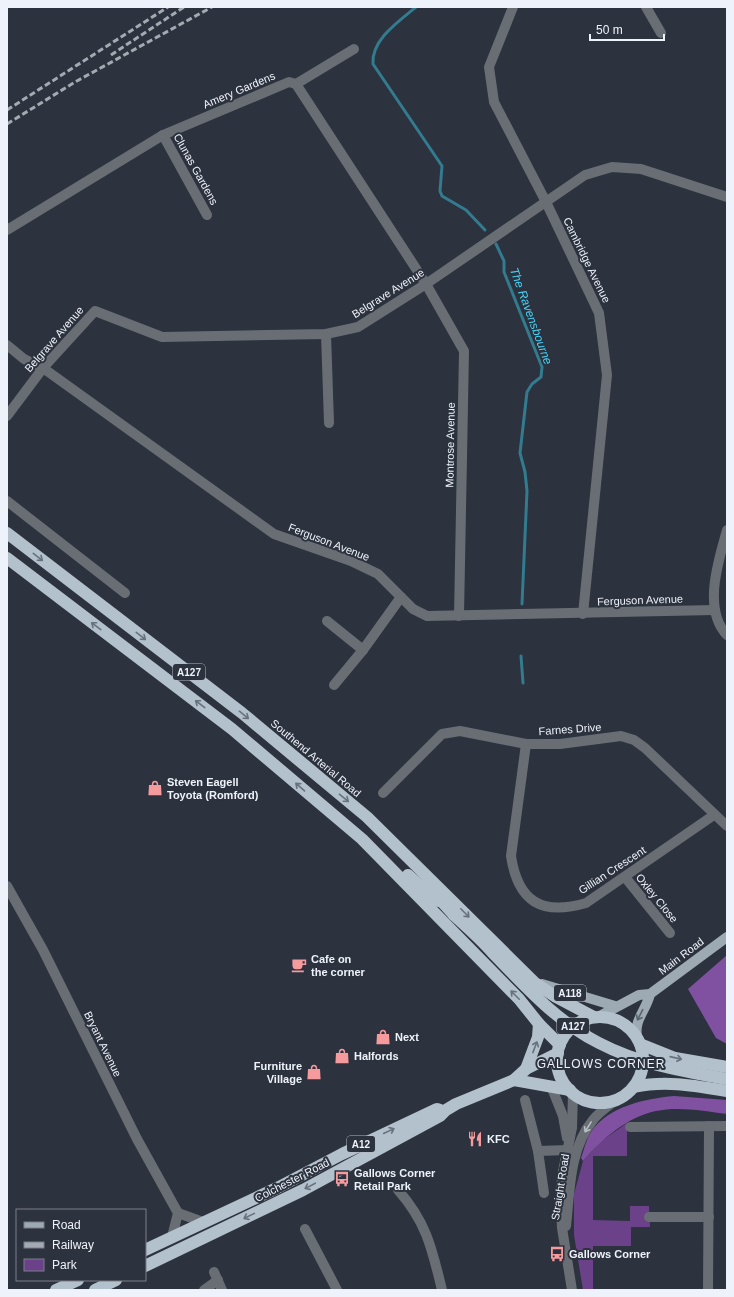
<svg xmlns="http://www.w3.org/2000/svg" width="734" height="1297" font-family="Helvetica,sans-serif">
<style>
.green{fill:#6b4189}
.forest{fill:#7f51a0}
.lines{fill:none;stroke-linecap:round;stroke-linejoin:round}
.stream{stroke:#337b8e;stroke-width:3}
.minor{stroke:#686e73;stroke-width:10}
.major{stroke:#9daab3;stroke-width:10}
.highway{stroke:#b2c1cc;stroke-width:12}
.rail{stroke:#a4a9b2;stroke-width:3;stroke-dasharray:6 3;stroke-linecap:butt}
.highway-bridge{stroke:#b2c1cc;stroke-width:12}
.oneway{stroke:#68727e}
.oneway2{stroke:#59626d}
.oneway3{stroke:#b8bdc4}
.labels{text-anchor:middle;stroke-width:4;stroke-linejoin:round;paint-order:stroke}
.shield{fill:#2c323e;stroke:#b4b8c2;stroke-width:1}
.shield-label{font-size:10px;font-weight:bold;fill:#eef2fa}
.street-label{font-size:11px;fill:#eef2fa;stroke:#2c323e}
.poi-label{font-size:11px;font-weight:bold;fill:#eef2fa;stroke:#2c323e;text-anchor:start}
.water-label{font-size:12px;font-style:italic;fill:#46d2f6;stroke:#2c323e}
.neighbourhood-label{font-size:12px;letter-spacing:1px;fill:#eef2fa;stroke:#2c323e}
</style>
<rect width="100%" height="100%" fill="#2c323e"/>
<polygon class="green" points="627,1123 627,1156 593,1156 593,1220 630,1221 630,1206 649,1206 650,1227 631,1227 631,1246 593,1246 593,1290 583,1290 574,1235 574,1194 583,1161 600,1142"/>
<g class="forest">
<polygon points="727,955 727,1044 716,1038 688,989"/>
<path d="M 674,1096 L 727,1100 L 727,1114 C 705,1111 678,1106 656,1111 C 627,1117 602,1139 583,1161 L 581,1158 C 584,1150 586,1140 591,1132 C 609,1106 644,1099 674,1096 Z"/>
</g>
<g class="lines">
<g class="stream">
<path d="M 416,7 C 399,21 371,40 373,64 L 442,166 L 440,191 L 442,196 L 466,210 L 485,230"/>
<polyline points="496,244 504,261 504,272 542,367 541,377 532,384 527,392 520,453 525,472 527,491 522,604"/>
<polyline points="521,656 523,683"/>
</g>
<g class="minor">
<polyline points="513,7 489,67 494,102 546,202 599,313 607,375 583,614"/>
<polyline points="646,7 661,33"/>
<polyline points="296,84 354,49"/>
<polyline points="163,135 207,215"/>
<polyline points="7,230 163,135 289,82 296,84 426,284 464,351 459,616"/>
<polyline points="326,334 329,423"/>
<polyline points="7,345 24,359 43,368 274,534 351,561 378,574 413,609 427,616 715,610"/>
<polyline points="7,416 43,368 95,311 162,337 326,334 358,327 426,284 585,175 612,167 641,169 727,197"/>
<polyline points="7,501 125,593"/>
<path d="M 727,530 C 719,559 702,609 727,635"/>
<polyline points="327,621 363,650 401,597"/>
<polyline points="334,685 363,650"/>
<path d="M 526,744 L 511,856 C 518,902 542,916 586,903 L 714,815"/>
<polyline points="383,793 442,734 460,731 526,744 560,744 621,736 634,740 645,748 727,826"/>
<polyline points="625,877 670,933"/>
<polyline points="7,886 43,950 137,1139 178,1213 172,1237"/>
<polyline points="551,1086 563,1116 567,1138"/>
<polyline points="525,1100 538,1151 544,1193"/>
<polyline points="630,1127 727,1126"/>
<polyline points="538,1151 568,1150"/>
<path d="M 398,1190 C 427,1223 432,1249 442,1290"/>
<polyline points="178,1213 203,1222"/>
<polyline points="649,1217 709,1217"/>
<path d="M 566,1226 C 570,1191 569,1149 593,1120 C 599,1112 608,1106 616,1100"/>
<polyline points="305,1229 337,1290"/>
<polyline points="214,1272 222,1290"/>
<polyline points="204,1290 218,1280"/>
<polyline points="572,1290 562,1228 560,1194 563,1171 572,1128 573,1093"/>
<polyline points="708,1290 709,1126"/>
</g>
<g class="major">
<polyline points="542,984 615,1006"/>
<polyline points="598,1017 639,995 650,994 727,937"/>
<path d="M 637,1037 C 634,1019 646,1011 650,994"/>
</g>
<g class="highway">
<polyline points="7,533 242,713 367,817 535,983 556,997 594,1017"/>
<polyline points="7,558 232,729 362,839 519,999 539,1024 560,1045"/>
<polyline points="408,875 438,901"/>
<polyline points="434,893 454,915"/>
<circle cx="600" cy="1060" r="43"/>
<polyline points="640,1044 675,1058 727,1067"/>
<polyline points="526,1069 538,1037 539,1024"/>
<polyline points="514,1080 570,1090"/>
<path d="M 634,1087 C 666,1080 696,1086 727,1091"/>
<polyline points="145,1250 279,1187 342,1154 437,1109 440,1110"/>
<polyline points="145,1266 303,1190 440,1116 446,1110 456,1104 514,1080 526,1069 558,1053"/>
<polyline points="56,1290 78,1280"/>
<polyline points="95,1290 116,1280"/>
</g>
<g class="rail">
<polyline points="111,55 184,7"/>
<polyline points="7,110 168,7"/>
<polyline points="7,124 75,82 212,7"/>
</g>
<path class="highway-bridge" d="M 454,915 C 467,927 481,939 493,953 C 525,986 557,1022 599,1043 C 639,1064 683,1071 727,1079"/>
</g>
<defs><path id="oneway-shaft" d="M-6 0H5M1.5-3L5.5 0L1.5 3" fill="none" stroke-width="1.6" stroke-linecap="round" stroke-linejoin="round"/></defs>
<g class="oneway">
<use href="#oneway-shaft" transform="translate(38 557) rotate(38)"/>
<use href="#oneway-shaft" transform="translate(96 626) rotate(-143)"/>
<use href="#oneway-shaft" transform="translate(141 636) rotate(38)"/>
<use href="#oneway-shaft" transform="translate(200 704) rotate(-143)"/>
<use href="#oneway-shaft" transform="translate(244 715) rotate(39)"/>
<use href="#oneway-shaft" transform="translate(300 787) rotate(-139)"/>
<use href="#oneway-shaft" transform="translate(344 798) rotate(39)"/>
<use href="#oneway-shaft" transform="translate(465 913) rotate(45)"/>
<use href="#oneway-shaft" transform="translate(515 995) rotate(-135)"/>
<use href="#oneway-shaft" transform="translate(535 1047) rotate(-69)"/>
<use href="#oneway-shaft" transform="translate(676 1058) rotate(13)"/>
<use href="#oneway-shaft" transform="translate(389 1131) rotate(-25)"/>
<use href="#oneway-shaft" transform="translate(310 1186) rotate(152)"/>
<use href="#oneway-shaft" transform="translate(249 1216) rotate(154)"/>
</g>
<use class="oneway2" href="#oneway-shaft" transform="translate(640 1015) rotate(117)"/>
<use class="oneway3" href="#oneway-shaft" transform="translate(588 1127) rotate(122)"/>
<defs>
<g id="shop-bare" transform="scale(1.2)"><path d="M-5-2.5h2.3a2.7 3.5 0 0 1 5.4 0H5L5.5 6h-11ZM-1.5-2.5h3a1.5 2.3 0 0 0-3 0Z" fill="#f59b9e" stroke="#2c323e" stroke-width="2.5" paint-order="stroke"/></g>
<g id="cafe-bare" transform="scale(1.2)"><path d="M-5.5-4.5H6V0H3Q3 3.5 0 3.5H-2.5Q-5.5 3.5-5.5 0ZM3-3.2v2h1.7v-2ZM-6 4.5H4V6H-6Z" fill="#f59b9e" stroke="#2c323e" stroke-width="2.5" paint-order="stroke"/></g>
<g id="restaurant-bare" transform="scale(1.2)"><path d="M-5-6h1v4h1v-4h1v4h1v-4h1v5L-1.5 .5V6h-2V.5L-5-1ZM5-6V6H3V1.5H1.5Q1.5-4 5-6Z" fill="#f59b9e" stroke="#2c323e" stroke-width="2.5" paint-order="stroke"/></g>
<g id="bus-bare" transform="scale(1.2)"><path d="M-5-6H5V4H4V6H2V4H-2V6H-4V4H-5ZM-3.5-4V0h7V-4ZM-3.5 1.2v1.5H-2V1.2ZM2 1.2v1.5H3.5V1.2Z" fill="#f59b9e" stroke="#2c323e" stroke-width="2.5" paint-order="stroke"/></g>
</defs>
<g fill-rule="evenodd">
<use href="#shop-bare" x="155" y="788"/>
<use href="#cafe-bare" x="299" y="965"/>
<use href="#shop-bare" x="383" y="1037"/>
<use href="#shop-bare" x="342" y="1056"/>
<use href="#shop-bare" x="314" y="1072"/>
<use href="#restaurant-bare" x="475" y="1139"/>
<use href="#bus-bare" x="342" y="1179"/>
<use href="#bus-bare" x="557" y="1254"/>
</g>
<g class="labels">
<g class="shield">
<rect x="173" y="664" width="32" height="16" rx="3"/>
<rect x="554" y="985" width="32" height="16" rx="3"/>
<rect x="557" y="1018" width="32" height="16" rx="3"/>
<rect x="347" y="1136" width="28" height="16" rx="3"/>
</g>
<g class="shield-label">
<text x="189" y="676">A127</text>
<text x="570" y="997">A118</text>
<text x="573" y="1030">A127</text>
<text x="361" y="1148">A12</text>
</g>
<g class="street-label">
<text transform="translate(239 90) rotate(-23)" y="4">Amery Gardens</text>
<text transform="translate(196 169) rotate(61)" y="4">Clunas Gardens</text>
<text transform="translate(587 260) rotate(64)" y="4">Cambridge Avenue</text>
<text transform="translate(388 293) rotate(-32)" y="4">Belgrave Avenue</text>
<text transform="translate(54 339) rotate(-49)" y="4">Belgrave Avenue</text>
<text transform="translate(450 445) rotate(-89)" y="4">Montrose Avenue</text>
<text transform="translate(329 542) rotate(21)" y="4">Ferguson Avenue</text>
<text transform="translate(640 600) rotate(-2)" y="4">Ferguson Avenue</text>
<text transform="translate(570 729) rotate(-4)" y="4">Farnes Drive</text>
<text transform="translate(316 758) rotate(40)" y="4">Southend Arterial Road</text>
<text transform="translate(612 870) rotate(-33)" y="4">Gillian Crescent</text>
<text transform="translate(657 898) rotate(51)" y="4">Oxley Close</text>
<text transform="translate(681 956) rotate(-37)" y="4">Main Road</text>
<text transform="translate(103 1044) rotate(64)" y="4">Bryant Avenue</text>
<text transform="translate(292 1180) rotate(-27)" y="4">Colchester Road</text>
<text transform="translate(560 1187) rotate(-81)" y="4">Straight Road</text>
</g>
<g class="poi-label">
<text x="167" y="786">Steven Eagell<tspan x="167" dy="13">Toyota (Romford)</tspan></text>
<text x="311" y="963">Cafe on<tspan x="311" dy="13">the corner</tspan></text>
<text x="395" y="1041">Next</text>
<text x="354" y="1060">Halfords</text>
<text x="302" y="1070" text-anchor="end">Furniture<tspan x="302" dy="13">Village</tspan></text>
<text x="487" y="1143">KFC</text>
<text x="354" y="1177">Gallows Corner<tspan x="354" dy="13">Retail Park</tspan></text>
<text x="569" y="1258">Gallows Corner</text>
</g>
<g class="water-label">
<text transform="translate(531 316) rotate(70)" y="4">The Ravensbourne</text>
</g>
<g class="neighbourhood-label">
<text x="601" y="1068">GALLOWS CORNER</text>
</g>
</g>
<rect width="734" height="1297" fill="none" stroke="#eef2fa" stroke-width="16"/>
<rect x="16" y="1209" width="130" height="72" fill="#2c323e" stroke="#7a7f89"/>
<rect x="24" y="1222" width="20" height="6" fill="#9daab3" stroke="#7a7f89"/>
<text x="52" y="1229" font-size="12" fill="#eef2fa">Road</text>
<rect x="24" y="1242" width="20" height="6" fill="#a4a9b2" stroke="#7a7f89"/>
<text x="52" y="1249" font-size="12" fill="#eef2fa">Railway</text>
<rect x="24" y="1259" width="20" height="12" fill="#6b4189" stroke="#7a7f89"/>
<text x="52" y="1269" font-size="12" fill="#eef2fa">Park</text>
<path d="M590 34v6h74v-6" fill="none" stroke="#eef2fa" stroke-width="2"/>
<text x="596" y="34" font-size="12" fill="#eef2fa" stroke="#2c323e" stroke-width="3" paint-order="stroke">50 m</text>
</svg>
